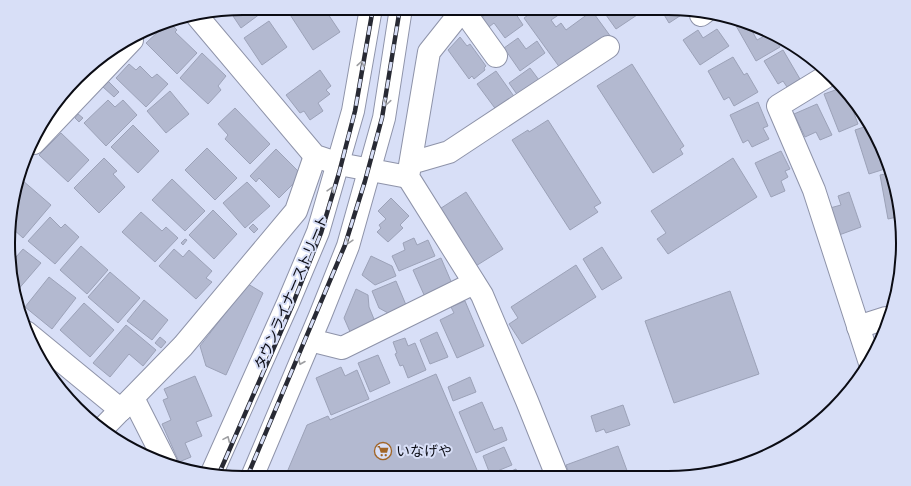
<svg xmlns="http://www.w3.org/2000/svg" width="911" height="486" font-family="Commissioner,'Noto Sans JP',sans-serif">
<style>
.building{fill:#b3b9d0;stroke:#9ca2b8}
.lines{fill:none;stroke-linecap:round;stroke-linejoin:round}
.minor-casing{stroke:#8e93a9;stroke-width:24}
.minor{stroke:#fff;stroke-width:22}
.rail-casing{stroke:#282a34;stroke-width:4.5}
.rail{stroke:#d8dff7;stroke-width:3;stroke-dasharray:9;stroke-linecap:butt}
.oneway{stroke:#9d9ea1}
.labels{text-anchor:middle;stroke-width:4;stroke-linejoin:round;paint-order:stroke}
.street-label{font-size:14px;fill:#0b0c14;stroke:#d8dff7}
.poi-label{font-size:14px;fill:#0b0c14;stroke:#d8dff7;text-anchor:start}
.rim{fill:none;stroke:#0b0c14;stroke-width:2}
</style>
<rect width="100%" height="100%" fill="#d8dff7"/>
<g class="building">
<polygon points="243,8 268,8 241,28 229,10"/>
<polygon points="290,8 324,8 340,32 313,50 287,10"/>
<polygon points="495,8 512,8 523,25 505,38 494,23 485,30 478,20"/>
<polygon points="538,8 556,8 560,14 551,20 556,27 561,23 566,30 592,11 611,37 563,72 524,18"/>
<polygon points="601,8 633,8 637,15 616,29"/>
<polygon points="660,8 683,8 689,10 669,23"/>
<polygon points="731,17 752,25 750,27 757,40 770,33 773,34 780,47 756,61"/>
<polygon points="269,21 287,47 262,65 244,38"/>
<polygon points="170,23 177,30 175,32 197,53 177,74 146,43 159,31 160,32"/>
<polygon points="717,29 729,46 700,65 683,40 698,30 703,38"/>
<polygon points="460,37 467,46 470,44 486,66 484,68 485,70 474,79 472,76 469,79 448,50"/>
<polygon points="518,38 526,49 537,41 545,53 520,71 504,48"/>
<polygon points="783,50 800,79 787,87 783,81 778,84 764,61"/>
<polygon points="202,53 226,76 218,86 221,90 208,104 180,78"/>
<polygon points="733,57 744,75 747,73 758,92 734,106 729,97 724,100 708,71"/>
<polygon points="129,64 136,70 140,66 152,78 157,74 168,84 146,107 116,78"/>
<polygon points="632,64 684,146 680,149 683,154 653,173 597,86"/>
<polygon points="530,68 542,84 521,100 509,83"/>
<polygon points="320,70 331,86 326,90 330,94 318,103 323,111 310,120 304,111 300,113 286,95"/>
<polygon points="496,71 518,102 500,115 477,84"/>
<polygon points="108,81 119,92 114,97 103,87"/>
<polygon points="841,88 846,92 858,124 839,132 824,94"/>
<polygon points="170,91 189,114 166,133 147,111"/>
<polygon points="108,100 115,107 123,100 137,115 106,146 84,123"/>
<polygon points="758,102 768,126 763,128 769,139 752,147 748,140 743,143 730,115"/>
<polygon points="817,104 832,135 820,140 816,132 805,137 794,114"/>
<polygon points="235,108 270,144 250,164 225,139 228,135 218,124"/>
<polygon points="78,114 83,118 79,122 75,118"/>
<polygon points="548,120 601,203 594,207 598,212 570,230 512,140 528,130 529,132"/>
<polygon points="133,125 159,151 138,173 111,147"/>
<polygon points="867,126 888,168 869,174 855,130"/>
<polygon points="61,133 89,160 68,182 39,155"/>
<polygon points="207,148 237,178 215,200 185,170"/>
<polygon points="276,149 302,175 279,198 259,178 256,182 250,176"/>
<polygon points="781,151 790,169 785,171 788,177 781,181 785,191 771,197 755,163"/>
<polygon points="104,158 117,171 113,174 125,187 99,213 74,188"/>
<polygon points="733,158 757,197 668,254 657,239 666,233 651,211"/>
<polygon points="890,173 895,182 897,217 888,219 880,175"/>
<polygon points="172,179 205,211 185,231 152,200"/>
<polygon points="22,180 51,205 23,238 12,228 14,206 20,199 15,195 15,188"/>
<polygon points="247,182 270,206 245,228 223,203"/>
<polygon points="466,192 503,249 471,269 435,212"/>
<polygon points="849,192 861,227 839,235 830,208 841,205 838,196"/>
<polygon points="391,198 409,216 400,225 403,228 388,242 377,232 381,228 379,225 386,219 378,211"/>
<polygon points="213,210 237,234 214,259 189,235"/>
<polygon points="141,212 162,231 166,227 178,238 155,262 122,232"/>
<polygon points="50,217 61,228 65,224 79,237 55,264 28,241"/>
<polygon points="253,224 258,229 254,233 249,228"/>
<polygon points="414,238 417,245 428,240 435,256 399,271 392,256 405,250 403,243"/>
<polygon points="185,239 187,240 183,245 181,243"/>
<polygon points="81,246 108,270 87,294 60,270"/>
<polygon points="602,247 622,278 602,290 583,259"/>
<polygon points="23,249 41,263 16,292 10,264"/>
<polygon points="174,249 183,257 189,250 212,271 206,278 212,282 196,299 159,266"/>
<polygon points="371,256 392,266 396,276 375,285 362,275"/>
<polygon points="441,258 453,286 425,297 413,270"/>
<polygon points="576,265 596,297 522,344 509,324 518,318 511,307"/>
<polygon points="110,272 140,298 118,323 88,297"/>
<polygon points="49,277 76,298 52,329 25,307"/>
<polygon points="396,281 406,305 388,313 379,308 372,291"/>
<polygon points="248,284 263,293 226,375 206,366 200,346"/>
<polygon points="356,289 368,295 369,307 376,324 351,334 344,318"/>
<polygon points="730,291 759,374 674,403 645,321"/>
<polygon points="144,300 168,320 152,340 127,321"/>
<polygon points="465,301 484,346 457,358 440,320 454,313 451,307"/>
<polygon points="84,303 114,330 90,357 60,330"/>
<polygon points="126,325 156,350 143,366 129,354 110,377 93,363"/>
<polygon points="437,332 448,357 430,364 420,340"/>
<polygon points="160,337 166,342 161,348 155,343"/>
<polygon points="405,338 408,346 415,343 426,370 408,378 403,365 400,366 395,354 397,353 393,342"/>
<polygon points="378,355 390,383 370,392 358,363"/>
<polygon points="341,367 345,376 357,370 369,399 331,415 316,378"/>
<polygon points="436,374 480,477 285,477 307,425 328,416 330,420"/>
<polygon points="195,376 212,416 196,422 202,436 185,443 191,457 179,462 162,424 171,420 163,400 168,398 164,389"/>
<polygon points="470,377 476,392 453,401 448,387"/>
<polygon points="482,402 494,430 502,427 507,440 476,453 459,412"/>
<polygon points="623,405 630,425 606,433 604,429 596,432 591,416"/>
<polygon points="618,446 629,476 570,476 566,465"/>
<polygon points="504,447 512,465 490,474 483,456"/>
<polygon points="516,469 519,477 497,477"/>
</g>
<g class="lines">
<g class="minor-casing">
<g id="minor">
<polyline points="464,8 429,52 408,177 482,295 527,401 557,476"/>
<polyline points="463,10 496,56"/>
<polyline points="701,15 705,12"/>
<polyline points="197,16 315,156 339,164 408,177"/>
<polyline points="827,76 778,106 814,190 870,363"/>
<polyline points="34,143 132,40"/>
<polyline points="411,163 449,152 608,47"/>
<polyline points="858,327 886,318"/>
<polyline points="26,332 121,410"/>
<polyline points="310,340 342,348 474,283"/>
<polyline points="133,398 166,463"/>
<polyline points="103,428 183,346 296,211 315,156"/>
<polyline points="211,475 288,303 318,232 353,111 371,8"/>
<polyline points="252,477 320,316 348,246 384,118 401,8"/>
</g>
</g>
<use href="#minor" class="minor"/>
<g class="rail-casing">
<g id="rail">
<polyline points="218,476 292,306 321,233 339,173 355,111 373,8"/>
<polyline points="247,477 345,245 365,181 382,118 400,8"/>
</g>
</g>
<use href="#rail" class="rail"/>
</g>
<defs><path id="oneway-chevron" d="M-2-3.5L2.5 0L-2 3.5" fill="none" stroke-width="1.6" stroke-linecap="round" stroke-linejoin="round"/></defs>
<g class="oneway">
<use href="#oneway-chevron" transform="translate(361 64) rotate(-80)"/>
<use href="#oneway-chevron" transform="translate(387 102) rotate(99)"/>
<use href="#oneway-chevron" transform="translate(331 190) rotate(-73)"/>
<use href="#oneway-chevron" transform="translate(349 241) rotate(107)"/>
<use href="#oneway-chevron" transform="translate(301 362) rotate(113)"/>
<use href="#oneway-chevron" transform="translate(227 439) rotate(-66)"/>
</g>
<defs>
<g id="supermarket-ring" transform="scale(0.9)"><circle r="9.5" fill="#d8dff7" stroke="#a16527" stroke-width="1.5"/><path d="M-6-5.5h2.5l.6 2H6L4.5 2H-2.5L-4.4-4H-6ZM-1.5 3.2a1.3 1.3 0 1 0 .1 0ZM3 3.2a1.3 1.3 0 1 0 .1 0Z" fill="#a16527"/></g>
</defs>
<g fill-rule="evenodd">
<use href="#supermarket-ring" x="383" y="451"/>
</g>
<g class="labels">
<g class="street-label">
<text transform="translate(291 292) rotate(-67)" y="5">タウンライナーストリート</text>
</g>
<g class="poi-label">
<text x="396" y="456">いなげや</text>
</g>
</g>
<path d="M0 0H911V486H0ZM243 15H668A228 228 0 0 1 896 243V243A228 228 0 0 1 668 471H243A228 228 0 0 1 15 243V243A228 228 0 0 1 243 15Z" fill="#d8dff7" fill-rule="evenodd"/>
<path class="rim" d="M243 15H668A228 228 0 0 1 896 243V243A228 228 0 0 1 668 471H243A228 228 0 0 1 15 243V243A228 228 0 0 1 243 15Z"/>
</svg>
